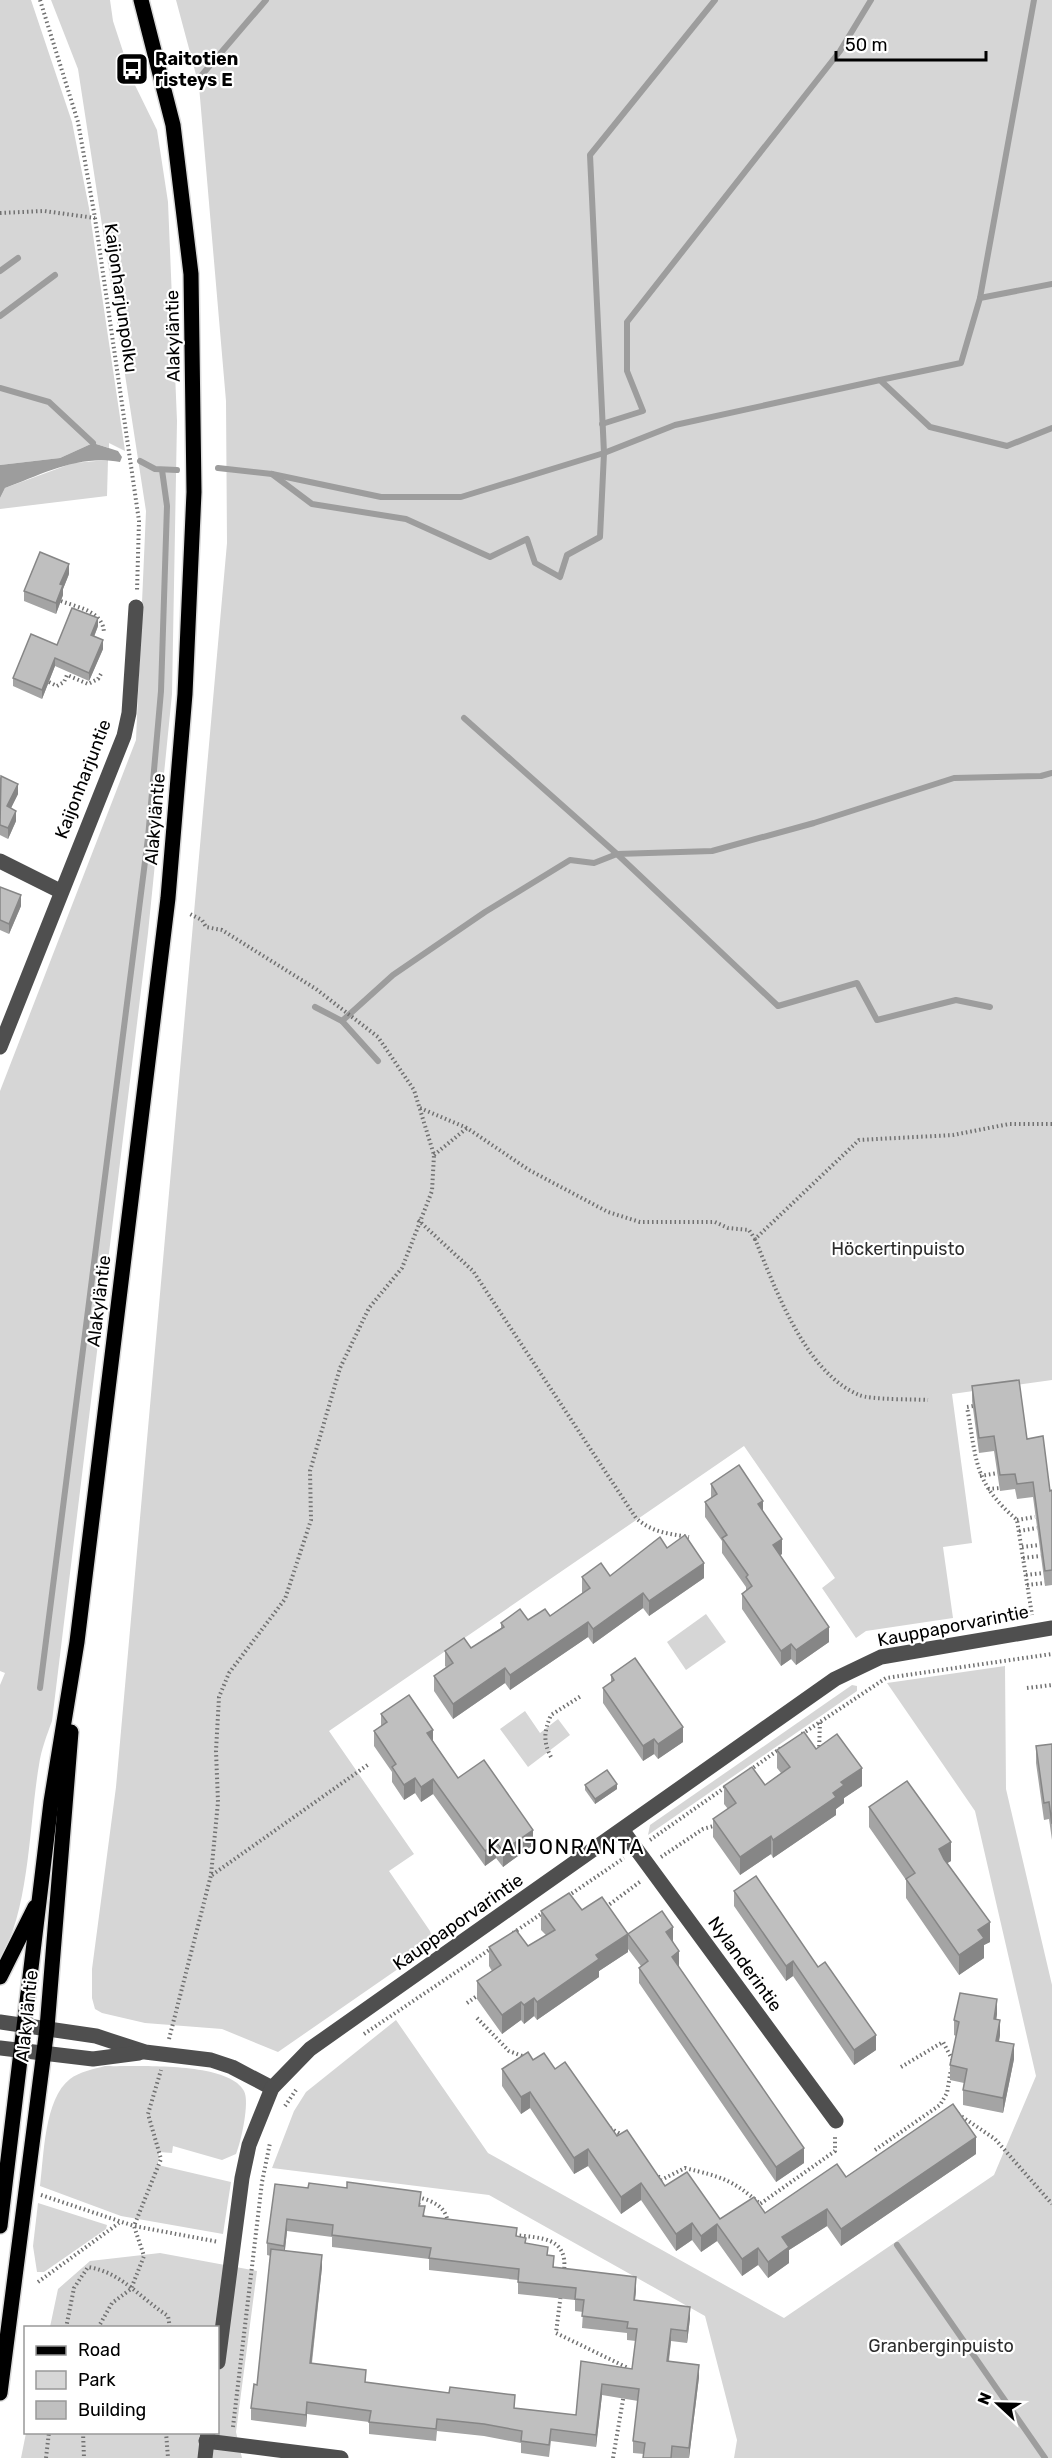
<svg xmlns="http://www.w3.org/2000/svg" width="1052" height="2458" font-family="Rubik,sans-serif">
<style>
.green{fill:#d6d6d6}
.water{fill:#9d9d9d}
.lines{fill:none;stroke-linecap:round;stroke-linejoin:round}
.stream{stroke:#9d9d9d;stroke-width:6}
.major-casing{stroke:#dbdbdb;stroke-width:18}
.path{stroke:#717171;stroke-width:4;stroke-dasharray:1.5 3;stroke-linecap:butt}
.minor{stroke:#4f4f4f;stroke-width:15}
.major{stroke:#000;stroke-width:15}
.wall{fill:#a4a4a4;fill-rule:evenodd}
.shaded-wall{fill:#868686}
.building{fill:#bfbfbf;stroke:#868686;stroke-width:1.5}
.labels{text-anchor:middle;stroke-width:4.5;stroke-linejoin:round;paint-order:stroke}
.poi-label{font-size:18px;font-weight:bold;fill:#000;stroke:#fff;text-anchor:start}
.street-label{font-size:18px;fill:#000;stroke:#fff}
.park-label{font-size:18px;fill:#2d2d2d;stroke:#fff}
.quarter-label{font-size:21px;letter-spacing:1.5px;fill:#000;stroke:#fff}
</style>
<rect width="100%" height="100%" fill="#fff"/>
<g class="green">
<polygon points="0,0 31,0 72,122 89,208 125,451 109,443 109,448 93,443 60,458 0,465"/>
<path d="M 51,0 L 110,0 L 113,21 L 132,79 L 157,130 L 168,202 L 177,421 L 172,694 L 148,933 L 52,1721 C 47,1735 41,1750 39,1765 C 29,1823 30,1909 0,1959 L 0,1685 L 5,1673 L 0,1671 L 0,1091 L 136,740 L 146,511 L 78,69 Z"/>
<polygon points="176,0 1052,0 1052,1380 952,1394 972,1543 943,1547 953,1618 866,1631 856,1638 822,1588 835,1578 744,1446 329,1731 414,1854 389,1871 430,1931 434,1944 278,2052 222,2029 145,2023 102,2013 95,2009 92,1998 92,1969 116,1787 227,543 226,401 199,86"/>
<polygon points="108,460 107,496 0,509 0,498 5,488 73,463"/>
<polygon points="706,1614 726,1642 686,1670 667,1642"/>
<polygon points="1005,1666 1006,1789 1052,1985 1052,2458 734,2458 737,2440 705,2316 489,2195 272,2168 294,2111 306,2092 396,2020 488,2153 784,2318 994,2175 1036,2076 975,1811 887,1683"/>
<polygon points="852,1685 857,1686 857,1691 648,1835 650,1825"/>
<polygon points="525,1711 540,1733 558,1719 570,1735 528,1767 500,1729"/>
<path d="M 105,2066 C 135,2067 228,2061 244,2091 C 250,2102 241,2142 236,2154 L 222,2160 L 173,2146 L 172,2153 L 159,2152 L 158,2165 L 231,2182 L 223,2234 L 121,2216 L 40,2186 C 44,2156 44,2099 70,2079 C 79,2072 94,2069 105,2066 Z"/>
<polygon points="38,2203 107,2225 106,2229 44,2272 37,2272 33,2246"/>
<polygon points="160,2253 257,2271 236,2432 242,2458 21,2458 26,2433 218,2432 218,2328 50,2327 58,2289 90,2261"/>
</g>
<path class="water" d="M 93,443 L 118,451 L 122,457 L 120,462 C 80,454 42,474 5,488 L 0,498 L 0,465 L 60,458 Z"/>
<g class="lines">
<g class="stream">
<polyline points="195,83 266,0"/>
<polyline points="0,271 18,258"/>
<polyline points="980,298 1034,0"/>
<polyline points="0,316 55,275"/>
<polyline points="880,380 961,363 980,298 1052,284"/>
<polyline points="0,388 49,402 93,443"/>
<polyline points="602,424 643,411 627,371 627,322 840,51 871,0"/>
<polyline points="140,461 155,469 177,470"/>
<polyline points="218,468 272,474 381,497 461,497 604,453 675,425 880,380 930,427 1007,446 1052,428"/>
<polyline points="272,474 312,504 406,519 490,557 527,539 535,563 560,577 567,555 600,537 604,453 590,155 715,0"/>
<polyline points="464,718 617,854 778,1006 857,983 877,1020 956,1000 990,1007"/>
<polyline points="315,1007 342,1021 378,1061"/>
<polyline points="342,1021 393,975 485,912 570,860 594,863 617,854 712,851 814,823 954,778 1041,776 1052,773"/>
<polyline points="40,1688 148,838 161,691 167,506 162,470"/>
<polyline points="897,2245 1045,2458"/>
</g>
<g class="major-casing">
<g id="major">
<polyline points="0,1977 35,1907"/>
<polyline points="0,2226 51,1802 77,1642 168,898 185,694 194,492 191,274 173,125 141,0"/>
<polyline points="0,2393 47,2028 71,1732"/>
</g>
</g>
<g class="path">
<polyline points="40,0 78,122 95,218 139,521 137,591"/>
<polyline points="0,213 44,211 95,218"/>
<path d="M 61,601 C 79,608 104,611 104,634"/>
<polyline points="49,682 57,686 64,682 67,675 88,684 98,679 102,672"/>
<polyline points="420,1108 467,1128 529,1170 608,1212 640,1222 715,1222 728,1228 749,1230 755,1239 859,1140 953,1135 1009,1124 1052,1124"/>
<polyline points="434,1155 467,1128"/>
<path d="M 418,1220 L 473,1271 L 636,1518 C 651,1532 669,1534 689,1537"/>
<path d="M 755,1239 C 776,1290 805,1372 859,1395 C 871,1400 913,1399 928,1400"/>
<path d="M 973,1406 L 967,1407 C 977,1461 973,1482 1017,1520 L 1032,1615"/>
<polyline points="980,1476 998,1473"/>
<polyline points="988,1489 1000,1488"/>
<polyline points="1017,1520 1035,1517"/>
<polyline points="1019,1531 1037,1528"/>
<polyline points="1022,1547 1039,1545"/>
<polyline points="1023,1558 1041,1556"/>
<polyline points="1026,1575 1043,1573"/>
<polyline points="1027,1585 1045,1583"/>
<polyline points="1027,1688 1052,1685"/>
<polyline points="802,1734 886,1678 1052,1654"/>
<polyline points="819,1751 820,1722"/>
<path d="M 551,1757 C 543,1742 544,1731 551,1715 L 581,1696"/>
<polyline points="750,1770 781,1748"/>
<polyline points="650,1840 727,1786"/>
<polyline points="661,1857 703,1829 717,1825"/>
<polyline points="212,1875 369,1764"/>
<polyline points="568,1896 624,1858"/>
<polyline points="606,1907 641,1881"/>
<polyline points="513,1933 544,1912"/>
<polyline points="467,2003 481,1993"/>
<polyline points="477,2018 509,2051 525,2057"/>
<polyline points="364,2034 492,1948"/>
<polyline points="169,2039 211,1875 218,1802 216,1751 219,1697 229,1673 285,1599 311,1520 310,1471 340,1368 369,1308 402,1268 432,1191 434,1155 414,1090 378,1037 316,989 222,930 206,927 202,920 190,914"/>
<polyline points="901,2067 943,2042 952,2059"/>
<polyline points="285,2106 296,2090"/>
<polyline points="958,2114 995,2139 1052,2204"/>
<polyline points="610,2128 624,2136"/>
<polyline points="875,2150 940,2105 947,2093 951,2069"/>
<path d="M 658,2176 L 661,2180 L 685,2168 C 721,2177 732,2179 760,2204 L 835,2151 L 835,2137"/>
<polyline points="41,2195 134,2226 219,2242"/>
<path d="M 418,2197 C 432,2201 446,2206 448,2223"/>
<path d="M 515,2235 C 541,2238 568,2237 564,2271"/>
<polyline points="38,2282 119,2223"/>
<polyline points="561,2293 556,2333 628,2368 628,2372"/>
<path d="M 66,2328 L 74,2288 L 88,2267 C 121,2272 140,2298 168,2316 L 170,2328"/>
<polyline points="98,2328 112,2303 131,2289 144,2256 134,2226 161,2159 148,2114 161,2070"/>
<polyline points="233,2427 262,2182 270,2143"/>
<polyline points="83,2432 84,2458"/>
<polyline points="166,2432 168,2458"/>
<polyline points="46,2458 49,2432"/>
<polyline points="613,2458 624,2394"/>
</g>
<g class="minor">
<polyline points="0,861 60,891"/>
<polyline points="0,1047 124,736 129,713 136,607"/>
<polyline points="623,1831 836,2121"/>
<polyline points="0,2022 96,2036 145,2052 211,2060 232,2067 272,2088"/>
<polyline points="0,2048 93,2059 139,2053"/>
<polyline points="218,2362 242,2178 249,2145 272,2088 310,2049 835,1679 881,1657 1052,1628"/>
<polyline points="206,2441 341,2458"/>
<polyline points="205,2458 208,2432"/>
</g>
<use href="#major" class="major"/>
</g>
<g class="wall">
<polygon points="69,574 63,589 63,595 56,614 24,601 24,591"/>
<polygon points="98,626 94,637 103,649 89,681 55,666 42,699 13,686 13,678 57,645"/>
<polygon points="0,777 18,794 11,808 16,821 8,839 0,835"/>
<polygon points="0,887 21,906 9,934 0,930"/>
<polygon points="972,1386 1027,1439 1050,1491 1052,1490 1052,1585 1045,1586 1033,1497 1017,1499 1015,1489 1000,1491 994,1451 979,1453 972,1401"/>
<polygon points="711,1484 763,1512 782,1554 780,1555 829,1642 796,1665 791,1659 781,1666 742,1609 742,1594 746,1591 746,1587 722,1553 722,1541 705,1517 705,1502 711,1498"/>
<polygon points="667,1548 704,1578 649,1616 643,1608 593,1644 588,1637 510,1690 505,1683 453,1719 434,1691 434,1676 446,1667 445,1666 445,1651 471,1648 501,1628 501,1623 528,1620 550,1616 582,1593 582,1577 610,1576"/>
<polygon points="611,1675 683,1742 658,1759 654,1754 643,1761 603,1703 603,1688 611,1683"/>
<polygon points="381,1714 433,1741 458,1778 533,1845 503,1867 496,1858 485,1866 433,1794 421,1802 415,1793 404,1800 392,1782 392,1772 374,1746 374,1731 381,1726"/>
<polygon points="1052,1744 1052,1840 1049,1819 1044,1820 1036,1763 1036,1746"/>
<polygon points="816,1749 862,1786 844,1798 844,1803 836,1809 836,1815 773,1858 771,1854 740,1875 713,1837 713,1819 728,1809 724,1804 724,1786 765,1785 781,1773 777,1768 777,1750"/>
<polygon points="585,1785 617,1789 595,1804 585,1790"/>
<polygon points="869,1807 951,1861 947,1863 990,1942 984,1945 984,1958 959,1975 906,1898 906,1880 869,1827"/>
<polygon points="734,1891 818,1967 876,2050 854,2065 793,1976 786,1981 734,1906"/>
<polygon points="582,1910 628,1952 599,1971 599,1977 537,2020 534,2016 524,2024 521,2020 502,2034 477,1999 477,1981 492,1971 489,1966 489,1947 528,1946 546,1935 541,1930 541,1911"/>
<polygon points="628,1934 673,1941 679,1966 678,1967 804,2163 776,2182 639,1983 639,1968 641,1966 628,1949"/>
<polygon points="997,2014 996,2020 1000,2035 999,2041 1014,2059 1003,2113 963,2105 963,2090 964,2083 950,2080 950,2065 956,2036 954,2035 954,2020"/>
<polygon points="533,2060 555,2069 617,2136 665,2186 720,2219 765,2213 846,2177 976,2154 841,2246 827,2226 789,2250 789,2263 768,2278 758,2265 742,2276 717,2241 701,2252 692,2240 676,2251 641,2200 621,2214 588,2166 574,2174 530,2108 521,2114 502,2086 502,2069"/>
<path d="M 275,2184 L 421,2203 L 420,2206 L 425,2216 L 517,2237 L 526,2243 L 548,2255 L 554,2267 L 636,2289 L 635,2300 L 690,2318 L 687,2343 L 671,2341 L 669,2361 L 699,2377 L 689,2458 L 643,2458 L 644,2454 L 633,2453 L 633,2441 L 638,2401 L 602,2395 L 596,2447 L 551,2441 L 549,2457 L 521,2453 L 521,2443 L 484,2436 L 437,2431 L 436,2441 L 369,2434 L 369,2422 L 307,2414 L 306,2427 L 251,2420 L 251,2408 L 257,2385 L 271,2256 L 267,2255 L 267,2243 ZM 287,2231 L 332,2237 L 332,2247 L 429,2259 L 429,2270 L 518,2280 L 518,2294 L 575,2300 L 575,2311 L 583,2312 L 582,2328 L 627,2333 L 627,2340 L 636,2341 L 632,2369 L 581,2361 L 576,2415 L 515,2408 L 366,2382 L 312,2363 L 322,2267 L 285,2250 Z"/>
</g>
<g class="shaded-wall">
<polygon points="69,564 69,574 63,589 63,595 56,614 56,603 60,584"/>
<polygon points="98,618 98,626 91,644 91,635"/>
<polygon points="103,640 103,649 89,681 89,673"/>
<polygon points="55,658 55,666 42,699 42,690"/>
<polygon points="18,784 18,794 7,816 7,806"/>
<polygon points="16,811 16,821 8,839 8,828"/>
<polygon points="21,895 21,906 9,934 9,924"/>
<polygon points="763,1501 763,1516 758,1504"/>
<polygon points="782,1539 782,1554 773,1560 773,1545"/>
<polygon points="704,1563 704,1578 649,1616 649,1601"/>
<polygon points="643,1593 643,1608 593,1644 593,1629"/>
<polygon points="588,1622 588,1637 510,1690 510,1675"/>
<polygon points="829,1627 829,1642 796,1665 796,1650"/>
<polygon points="791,1644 791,1659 781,1666 781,1651"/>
<polygon points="505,1668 505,1683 453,1719 453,1704"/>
<polygon points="683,1727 683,1742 658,1759 658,1744"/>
<polygon points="433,1730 433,1745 427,1733"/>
<polygon points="654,1739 654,1754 643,1761 643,1746"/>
<polygon points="862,1768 862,1786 844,1798 844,1803 836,1809 836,1815 773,1858 773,1840 833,1793 841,1782"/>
<polygon points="415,1778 415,1793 404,1800 404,1785"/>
<polygon points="433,1779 433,1794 421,1802 421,1787"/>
<polygon points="617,1784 617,1789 595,1804 595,1799"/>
<polygon points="533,1830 533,1845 503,1867 503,1851"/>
<polygon points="771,1836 771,1854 740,1875 740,1857"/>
<polygon points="496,1842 496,1858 485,1866 485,1851"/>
<polygon points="951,1842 951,1861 939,1868 939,1849"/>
<polygon points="990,1922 990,1942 984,1945 984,1958 959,1975 959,1955 978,1930"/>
<polygon points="673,1927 673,1941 666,1946 666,1932"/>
<polygon points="628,1934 628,1952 599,1971 599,1977 537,2020 537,2002 596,1955"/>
<polygon points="679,1951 679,1966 672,1971 672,1957"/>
<polygon points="793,1961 793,1976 786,1981 786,1966"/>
<polygon points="534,1998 534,2016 524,2024 524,2005"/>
<polygon points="997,1999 997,2014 994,2034 994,2019"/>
<polygon points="521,2002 521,2020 502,2034 502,2015"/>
<polygon points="1000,2020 1000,2035 996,2056 996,2041"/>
<polygon points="876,2035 876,2050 854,2065 854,2050"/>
<polygon points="1014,2044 1014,2059 1003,2113 1003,2098"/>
<polygon points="530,2092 530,2108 521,2114 521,2097"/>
<polygon points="976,2137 976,2154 841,2246 841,2229"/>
<polygon points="804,2148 804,2163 776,2182 776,2167"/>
<polygon points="588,2149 588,2166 574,2174 574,2158"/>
<polygon points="641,2183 641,2200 621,2214 621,2197"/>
<polygon points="827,2209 827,2226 789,2250 789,2263 768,2278 768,2262 782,2237"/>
<polygon points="287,2219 287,2231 284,2257 284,2246"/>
<polygon points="692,2223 692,2240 676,2251 676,2234"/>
<polygon points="717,2224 717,2241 701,2252 701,2236"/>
<polygon points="758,2248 758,2265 742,2276 742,2259"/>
<polygon points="322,2255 322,2267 310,2375 310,2363"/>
<polygon points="636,2277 636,2289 634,2311 634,2300"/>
<polygon points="690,2307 690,2318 687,2343 687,2331"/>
<polygon points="671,2329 671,2341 667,2372 667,2361"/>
<polygon points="699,2365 699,2377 689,2458 689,2448"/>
<polygon points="602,2384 602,2395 596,2447 596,2435"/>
<polygon points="307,2402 307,2414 306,2427 306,2415"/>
</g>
<g class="building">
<polygon points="40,552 69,564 60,584 63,585 56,603 24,591"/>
<polygon points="72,608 98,618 91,635 103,640 89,673 55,658 42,690 13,678 31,634 57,645"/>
<polygon points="1,776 18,784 7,806 16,811 8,828 0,825"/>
<polygon points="0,887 21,895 9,924 0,920"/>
<polygon points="1019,1380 1027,1439 1043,1436 1050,1491 1052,1490 1052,1570 1045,1571 1033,1482 1017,1484 1015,1474 1000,1475 994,1436 979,1438 972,1386"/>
<polygon points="739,1465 763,1501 758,1504 782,1539 773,1545 829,1627 796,1650 791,1644 781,1651 742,1594 752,1586 746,1577 748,1575 722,1538 727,1535 705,1502 717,1494 711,1484"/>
<polygon points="685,1535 704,1563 649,1601 643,1593 593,1629 588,1622 510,1675 505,1668 453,1704 434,1676 453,1663 445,1651 464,1638 471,1648 504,1627 501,1623 520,1609 528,1620 545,1609 550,1616 590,1588 582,1577 601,1563 610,1576 660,1537 667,1548"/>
<polygon points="635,1658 683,1727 658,1744 654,1739 643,1746 603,1688 614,1680 611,1675"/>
<polygon points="409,1695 433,1730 427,1733 458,1778 484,1760 533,1830 503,1851 496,1842 485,1851 433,1779 421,1787 415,1778 404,1785 392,1767 396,1764 374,1731 387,1722 381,1714"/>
<polygon points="804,1732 816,1749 837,1734 862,1768 841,1782 844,1785 833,1793 836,1797 773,1840 771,1836 740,1857 713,1819 736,1803 724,1786 752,1767 765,1785 790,1767 777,1750"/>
<polygon points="1052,1744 1052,1824 1049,1802 1044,1803 1036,1746"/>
<polygon points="607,1770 617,1784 595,1799 585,1785"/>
<polygon points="907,1781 951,1842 939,1849 944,1859 990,1922 978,1930 984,1938 959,1955 906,1879 915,1873 869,1807"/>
<polygon points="756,1876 818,1967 825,1962 876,2035 854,2050 793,1961 786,1966 734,1891"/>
<polygon points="569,1893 582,1910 602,1897 628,1934 596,1955 599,1959 537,2002 534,1998 524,2005 521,2002 502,2015 477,1981 501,1965 489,1947 516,1930 528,1946 555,1930 541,1911"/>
<polygon points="662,1911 673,1927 666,1932 679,1951 672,1957 804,2148 776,2167 639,1968 648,1961 628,1934"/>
<polygon points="960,1993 997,1999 994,2019 1000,2020 996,2041 1014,2044 1003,2098 963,2090 967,2069 950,2065 959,2022 954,2020"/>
<polygon points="528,2052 533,2060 544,2053 555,2069 565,2062 617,2136 627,2130 665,2186 687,2172 720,2219 754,2197 765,2213 837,2164 846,2177 953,2104 976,2137 841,2229 827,2209 782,2237 789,2247 768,2262 758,2248 742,2259 717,2224 701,2236 692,2223 676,2234 641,2183 621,2197 588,2149 574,2158 530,2092 521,2097 502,2069"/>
<polygon points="347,2182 421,2192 419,2206 425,2206 423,2216 517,2228 516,2236 526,2238 525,2243 548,2247 547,2255 554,2256 553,2267 636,2277 634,2300 690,2307 687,2331 671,2329 667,2361 699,2365 689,2448 672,2446 671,2458 643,2458 645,2443 633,2441 639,2389 602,2384 596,2435 551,2429 549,2445 521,2441 522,2431 484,2424 437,2419 436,2429 369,2422 371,2411 307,2402 306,2415 251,2408 254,2384 257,2385 271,2249 322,2255 310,2363 366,2370 365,2382 449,2393 450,2387 515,2395 514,2408 576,2415 581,2361 632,2369 637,2329 627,2328 628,2322 582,2316 584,2300 575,2299 576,2288 518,2282 519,2269 429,2258 431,2248 332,2235 333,2225 287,2219 284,2246 267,2243 275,2184 308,2188 309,2183 347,2188"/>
</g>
<defs>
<g id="bus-square" transform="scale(1.725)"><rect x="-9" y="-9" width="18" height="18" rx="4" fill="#000" stroke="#fff"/><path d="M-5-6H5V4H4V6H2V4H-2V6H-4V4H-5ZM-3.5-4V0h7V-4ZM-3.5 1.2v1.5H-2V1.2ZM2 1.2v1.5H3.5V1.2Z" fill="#fff"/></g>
</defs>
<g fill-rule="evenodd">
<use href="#bus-square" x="132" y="69"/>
</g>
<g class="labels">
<g class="poi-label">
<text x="155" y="65">Raitotien<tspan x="155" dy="21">risteys E</tspan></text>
</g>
<g class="street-label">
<text transform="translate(121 298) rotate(82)" y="6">Kaijonharjunpolku</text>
<text transform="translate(173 336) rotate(-91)" y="6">Alakyläntie</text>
<text transform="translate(83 779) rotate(-69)" y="6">Kaijonharjuntie</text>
<text transform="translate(155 819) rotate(-85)" y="6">Alakyläntie</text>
<text transform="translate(99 1301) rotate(-83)" y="6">Alakyläntie</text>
<text transform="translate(953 1626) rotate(-11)" y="6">Kauppaporvarintie</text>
<text transform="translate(458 1922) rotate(-35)" y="6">Kauppaporvarintie</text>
<text transform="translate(745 1964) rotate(54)" y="6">Nylanderintie</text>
<text transform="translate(27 2016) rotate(-84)" y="6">Alakyläntie</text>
</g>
<g class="park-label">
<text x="898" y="1255">Höckertinpuisto</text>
<text x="941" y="2352">Granberginpuisto</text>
</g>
<g class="quarter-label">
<text x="566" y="1854">KAIJONRANTA</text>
</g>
</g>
<rect x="24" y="2326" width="195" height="108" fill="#ffffff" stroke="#999999" stroke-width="1.5"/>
<rect x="36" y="2346" width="30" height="9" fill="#000000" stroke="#999999" stroke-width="1.5"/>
<text x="78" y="2356" font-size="18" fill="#000000">Road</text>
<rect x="36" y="2371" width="30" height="18" fill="#d6d6d6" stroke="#999999" stroke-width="1.5"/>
<text x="78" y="2386" font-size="18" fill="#000000">Park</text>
<rect x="36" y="2401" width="30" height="18" fill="#bfbfbf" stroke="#999999" stroke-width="1.5"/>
<text x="78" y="2416" font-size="18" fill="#000000">Building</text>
<g transform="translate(998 2404) rotate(292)" stroke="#ffffff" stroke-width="4.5" paint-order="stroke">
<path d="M0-4.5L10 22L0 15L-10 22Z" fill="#000000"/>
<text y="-9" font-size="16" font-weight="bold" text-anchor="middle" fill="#000000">N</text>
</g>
<path d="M836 51v9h150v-9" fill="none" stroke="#000000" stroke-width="3"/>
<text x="845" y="51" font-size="18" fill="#000000" stroke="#ffffff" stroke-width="4.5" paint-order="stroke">50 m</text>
</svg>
